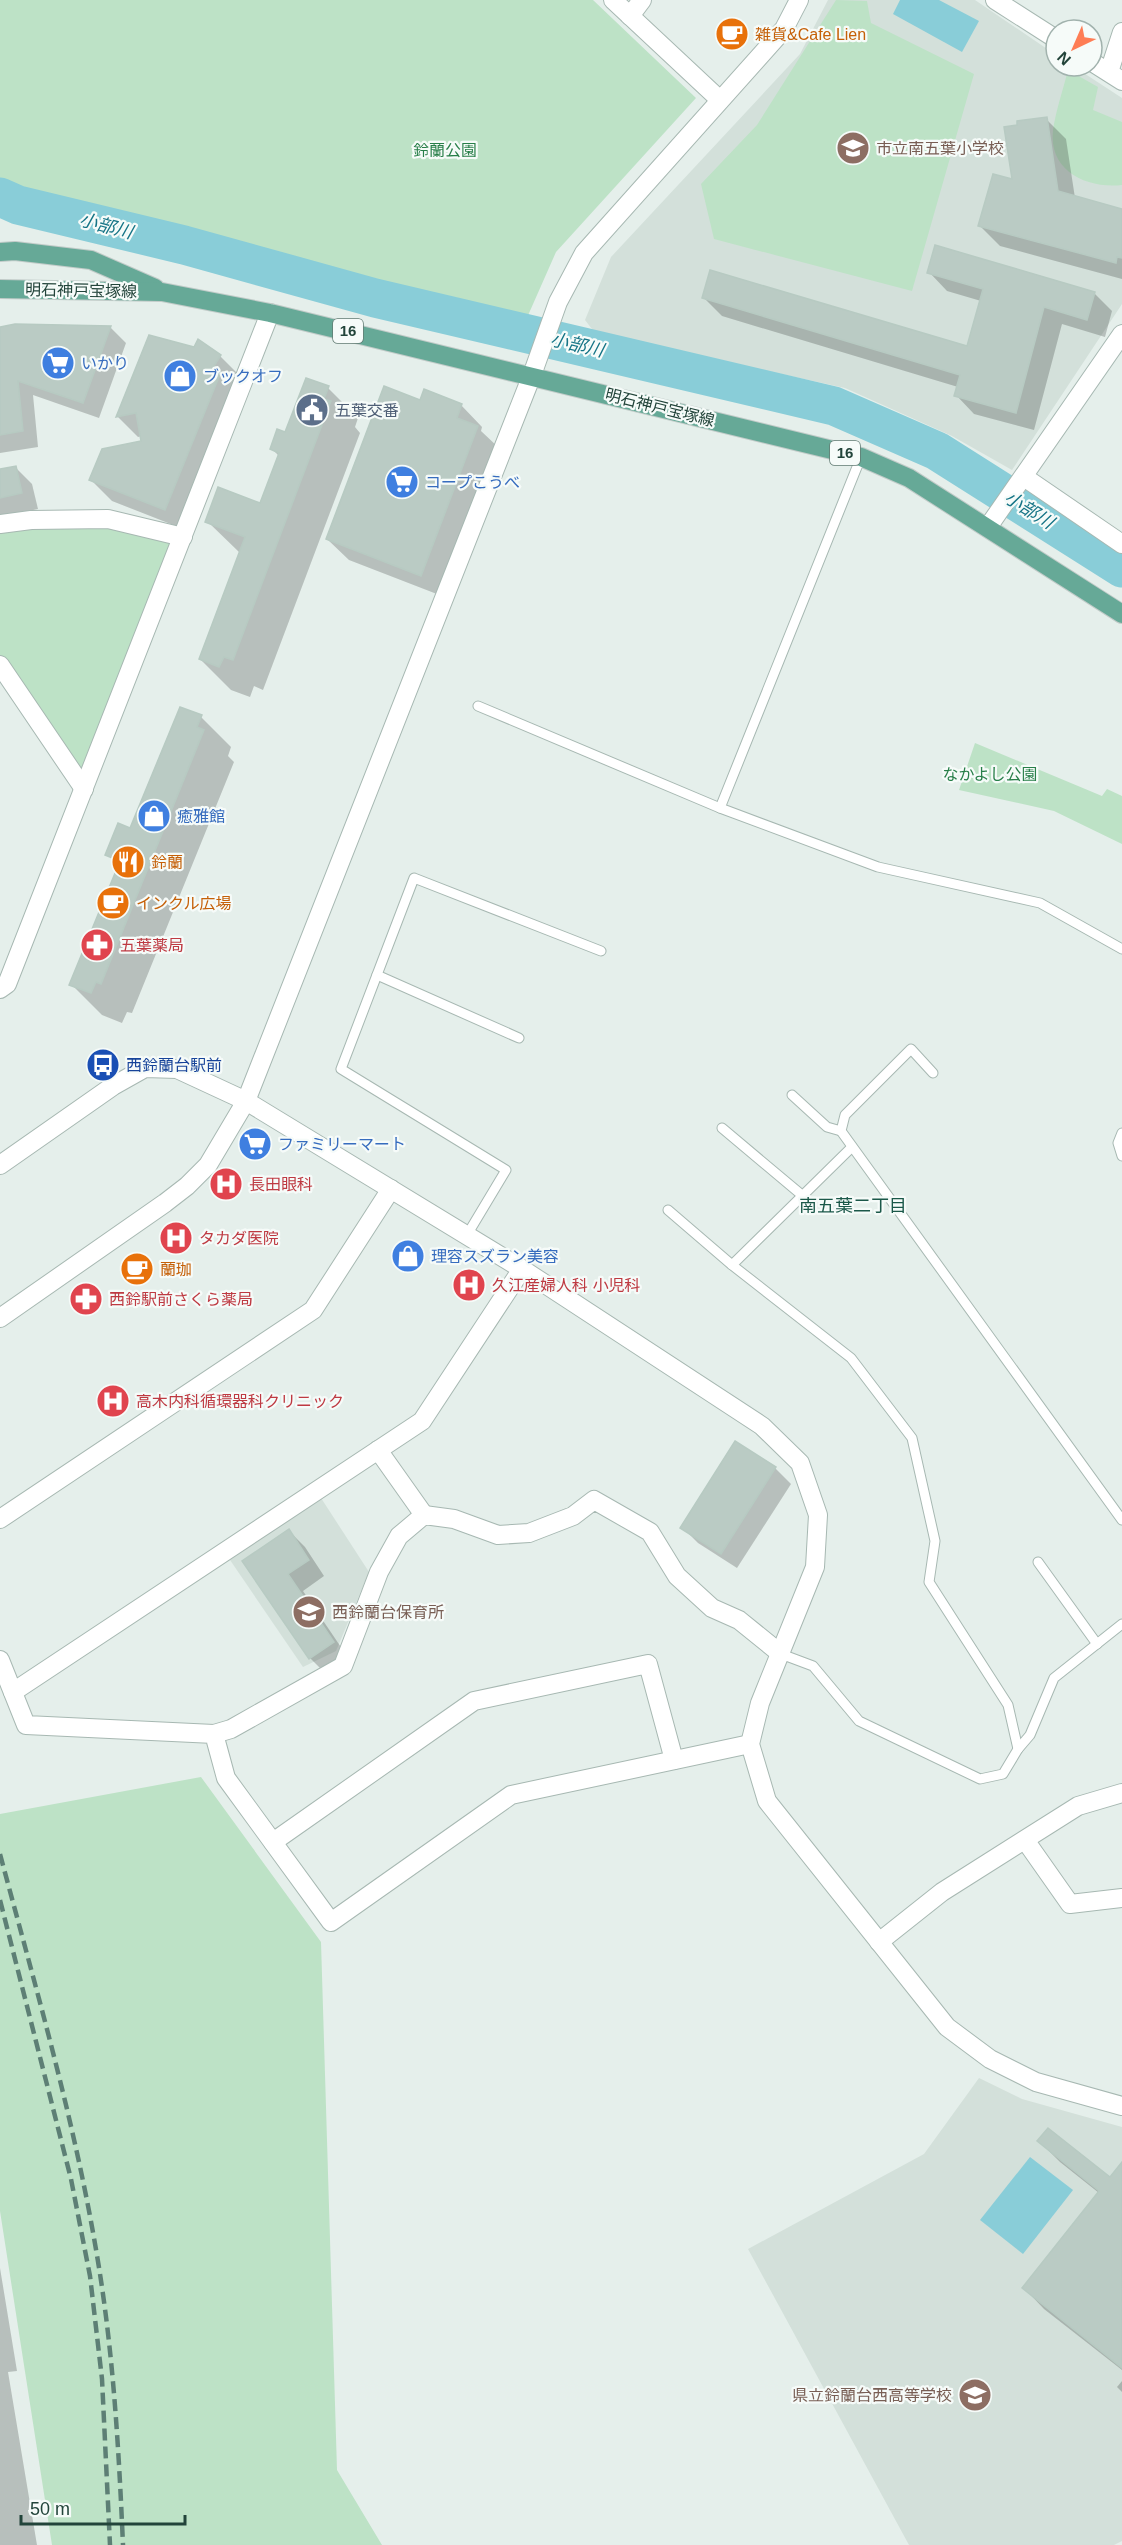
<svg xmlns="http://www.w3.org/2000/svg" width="1122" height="2545" font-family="Arial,'Noto Sans JP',sans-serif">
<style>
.built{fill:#d3e0da}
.green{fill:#bde2c6}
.water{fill:#89cdd8}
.shadow{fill:#0003}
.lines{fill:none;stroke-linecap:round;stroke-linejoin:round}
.river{stroke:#89cdd8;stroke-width:39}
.building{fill:#bacbc4;stroke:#b7cac2;stroke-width:1.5}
.service-casing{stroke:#a7b8b2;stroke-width:11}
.minor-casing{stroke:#a7b8b2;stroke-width:20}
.tertiary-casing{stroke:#a7b8b2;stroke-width:20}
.primary-casing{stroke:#c1cbc8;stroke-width:20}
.service{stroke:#fff;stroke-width:9}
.minor{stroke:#fff;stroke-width:18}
.tertiary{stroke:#fff;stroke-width:18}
.primary{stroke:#66a997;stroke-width:18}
.rail{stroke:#5d7f75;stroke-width:4.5;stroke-dasharray:12 6;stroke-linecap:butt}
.labels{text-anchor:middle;stroke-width:4.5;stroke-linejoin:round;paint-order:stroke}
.shield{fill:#f6fbf9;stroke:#627b73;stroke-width:1.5}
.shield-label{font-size:15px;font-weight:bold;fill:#22443a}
.food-label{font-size:16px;fill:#c56008;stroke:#f6fbf9;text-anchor:start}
.education-label{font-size:16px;fill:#785e54;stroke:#f6fbf9;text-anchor:start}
.park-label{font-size:16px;fill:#287f49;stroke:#f6fbf9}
.street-label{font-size:16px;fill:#22443a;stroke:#f6fbf9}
.shop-label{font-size:16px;fill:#366cbe;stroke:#f6fbf9;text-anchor:start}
.service-label{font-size:16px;fill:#4e5e75;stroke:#f6fbf9;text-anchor:start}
.health-label{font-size:16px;fill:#be3a42;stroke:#f6fbf9;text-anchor:start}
.transit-label{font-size:16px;fill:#164399;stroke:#f6fbf9;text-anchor:start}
.water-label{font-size:18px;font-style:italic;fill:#157486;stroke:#f6fbf9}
.neighbourhood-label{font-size:18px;fill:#1b5849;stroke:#f6fbf9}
</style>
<rect width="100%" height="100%" fill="#e5efeb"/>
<g class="built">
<polygon points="828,0 975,0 1056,55 1056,66 1073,66 1122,98 1122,304 1012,470 952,436 845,388 595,333 585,320 611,257 800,54"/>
<polygon points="321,1498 369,1572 336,1651 303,1667 230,1560"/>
<polygon points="979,2078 1022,2099 1122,2127 1122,2541 1114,2545 909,2545 748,2249 924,2154"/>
</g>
<g class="green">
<polygon points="0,0 593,0 696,98 556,252 526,320 378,289 180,231 21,196 0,188"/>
<polygon points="836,0 867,1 871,23 974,74 912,291 714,239 701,184 757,125"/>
<path d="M 1068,70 L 1098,87 L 1093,110 L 1122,122 L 1122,185 C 1087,189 1048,171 1053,130 C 1056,110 1063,90 1068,70 Z"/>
<polygon points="108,519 183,537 84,789 0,665 0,524"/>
<polygon points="975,743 1102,796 1107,789 1122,796 1122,844 1054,811 959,790"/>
<polygon points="201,1777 321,1942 337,2470 382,2545 52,2545 0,2211 0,1814"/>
</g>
<g class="water">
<polygon points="900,0 939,0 979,21 962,52 893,14"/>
<polygon points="1030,2157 1073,2190 1023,2254 980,2220"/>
</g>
<g class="shadow">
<polygon points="1046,119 1066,139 1075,198 1122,210 1122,279 1000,246 980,226 1014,181"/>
<polygon points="929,272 1094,293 1112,311 1105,337 1062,324 1034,430 974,414 956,395 958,387 722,316 704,298 968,348 981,301 947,291"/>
<polygon points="15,326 111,328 126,343 99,418 33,395 38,447 0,453 0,328"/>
<polygon points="220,356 241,377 186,530 112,501 91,480 143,442 142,436 138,437 117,416"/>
<polygon points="328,388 358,418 355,427 360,433 263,690 254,686 250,697 231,690 200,659 240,553 207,521 261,504 279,456 271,448"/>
<polygon points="421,402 461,405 482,427 481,431 499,448 442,596 349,560 327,539"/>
<polygon points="16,468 32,484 38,509 0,517 0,471"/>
<polygon points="201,717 231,747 228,756 234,762 132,1013 127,1012 122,1023 102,1015 71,984 119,867 107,854 131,830"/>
<polygon points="775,1468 791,1484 737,1568 698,1543 682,1527"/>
<polygon points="289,1531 305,1547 324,1576 303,1591 349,1659 326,1674 310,1658 244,1561"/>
<polygon points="1039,2141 1110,2179 1122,2173 1122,2370 1044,2309 1024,2288 1099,2193 1060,2162"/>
<polygon points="0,2268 17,2371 8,2372 37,2545 0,2545"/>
<polygon points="1122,2381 1122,2392 1117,2387"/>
</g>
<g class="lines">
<polyline class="river" points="0,197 18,205 184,245 375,298 834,406 937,451 1122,568"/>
</g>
<g class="building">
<polygon points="1047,117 1058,191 1122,209 1122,258 1117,257 1116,263 978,226 993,174 1012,179 1004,127 1017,125 1017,121"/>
<polygon points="935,245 1095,292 1087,320 1044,307 1016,413 954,396 960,375 702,298 710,270 967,346 983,289 927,273"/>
<polygon points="15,324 111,326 83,403 18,381 23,431 0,435 0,327"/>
<polygon points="149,335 194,347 198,339 221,355 214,366 221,372 165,510 89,480 102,449 141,441 136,413 116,417"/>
<polygon points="306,378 329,386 324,399 331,401 233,660 224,657 219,667 199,659 245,537 205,522 218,487 260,503 279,453 270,449 277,429 285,432"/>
<polygon points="384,386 420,400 424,389 462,404 457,418 478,426 421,576 326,539"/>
<polygon points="16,466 22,493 0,498 0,469"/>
<polygon points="180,707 202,715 197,727 204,730 101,984 96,982 91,993 69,985 120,861 105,855 118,823 130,828"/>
<polygon points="735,1441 776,1467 721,1554 680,1528"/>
<polygon points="289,1529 309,1560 288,1574 334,1642 309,1659 242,1561"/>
<polygon points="1048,2128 1110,2177 1122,2162 1122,2368 1022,2288 1099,2191 1037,2141"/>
</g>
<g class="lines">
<g class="service-casing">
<g id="service">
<polyline points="478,706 720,808 878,867 1040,903 1122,949"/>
<polyline points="720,808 861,457"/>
<polyline points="377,975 519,1038"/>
<polyline points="933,1073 911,1049 845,1115 841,1131 1122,1520"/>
<polyline points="792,1095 827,1127 841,1131"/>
<polyline points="722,1128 803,1196"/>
<polyline points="1122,1133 1118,1143 1122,1156"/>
<polyline points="668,1210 732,1265 851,1358 912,1438 935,1541 929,1582 1008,1705 1018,1749"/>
<polyline points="467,1235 506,1170 341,1069 414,878 601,951"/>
<polyline points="732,1265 852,1147"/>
<polyline points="1038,1562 1097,1644"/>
<polyline points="781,1654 813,1666 859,1721 980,1779 1003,1774 1018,1749 1030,1735 1054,1678 1122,1624"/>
</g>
</g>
<g class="minor-casing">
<g id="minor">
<polyline points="613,0 720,100"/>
<polyline points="995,0 1056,39"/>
<polyline points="630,16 642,0"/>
<polyline points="1092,62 1122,81"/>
<polyline points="1109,72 1122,32"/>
<polyline points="1024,477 1122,544"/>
<polyline points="0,524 31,520 108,519 183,537"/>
<polyline points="0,665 84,789"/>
<polyline points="0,989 7,984 270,313"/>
<polyline points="0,1165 113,1086 145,1068 177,1069 246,1101"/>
<polyline points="378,1450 424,1515"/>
<polyline points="0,1519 313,1310 391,1189"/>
<polyline points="0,1660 26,1725 214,1734 226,1778 331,1922 511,1795 750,1744"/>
<polyline points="13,1692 422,1421 522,1269"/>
<polyline points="214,1734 231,1729 343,1666 379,1572 399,1536 424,1515 454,1519 498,1535 529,1533 573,1516 594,1500 650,1532 677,1576 712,1608 739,1620 781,1654"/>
<polyline points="1025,1840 1070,1904 1122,1898"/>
<polyline points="273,1842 474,1701 648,1664 674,1760"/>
<polyline points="879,1942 942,1892 1078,1806 1122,1793"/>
</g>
</g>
<g class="tertiary-casing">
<g id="tertiary">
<polyline points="988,527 1122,334"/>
<polyline points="246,1101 522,1269 762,1426 800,1463 818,1515 815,1567 760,1703 750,1744 767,1801 947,2027 990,2059 1036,2082 1122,2106"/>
<polyline points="0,1318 165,1203 187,1186 208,1165 246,1101 532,375 558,302 584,253 784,29 799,0"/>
</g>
</g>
<g class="primary-casing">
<g id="primary">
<polyline points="0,252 15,251 91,260 155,288"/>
<polyline points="0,289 162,292 270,313 861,457 909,478 1122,614"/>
</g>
</g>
<use href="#service" class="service"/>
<use href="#minor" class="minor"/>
<use href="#tertiary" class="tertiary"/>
<use href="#primary" class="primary"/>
<g class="rail">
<path d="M 0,1854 C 37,1993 78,2132 100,2274 C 114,2364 119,2454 123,2545"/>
<polyline points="0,1900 71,2179 90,2276 102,2379 110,2545"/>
</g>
</g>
<defs>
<g id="cafe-disc" transform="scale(1.725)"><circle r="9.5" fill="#e8710a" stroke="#f6fbf9"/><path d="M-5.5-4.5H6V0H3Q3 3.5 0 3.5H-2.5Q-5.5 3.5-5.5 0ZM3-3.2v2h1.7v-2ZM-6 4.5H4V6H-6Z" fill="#fff"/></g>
<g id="school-disc" transform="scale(1.725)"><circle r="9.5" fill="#8d6e63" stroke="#f6fbf9"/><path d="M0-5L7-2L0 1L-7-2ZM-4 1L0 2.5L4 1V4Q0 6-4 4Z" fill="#fff"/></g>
<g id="supermarket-disc" transform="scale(1.725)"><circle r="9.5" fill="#3f7fe0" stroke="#f6fbf9"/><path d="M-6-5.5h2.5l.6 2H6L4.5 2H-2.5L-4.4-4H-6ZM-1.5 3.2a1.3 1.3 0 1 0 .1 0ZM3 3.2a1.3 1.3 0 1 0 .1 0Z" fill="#fff"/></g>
<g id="shop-disc" transform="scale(1.725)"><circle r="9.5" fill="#3f7fe0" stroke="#f6fbf9"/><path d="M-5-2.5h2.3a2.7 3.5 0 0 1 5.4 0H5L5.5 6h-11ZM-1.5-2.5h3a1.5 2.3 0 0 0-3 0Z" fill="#fff"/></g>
<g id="civic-disc" transform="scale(1.725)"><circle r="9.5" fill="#5c6f8a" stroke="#f6fbf9"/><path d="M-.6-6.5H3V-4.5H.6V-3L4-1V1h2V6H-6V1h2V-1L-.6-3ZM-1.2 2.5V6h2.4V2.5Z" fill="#fff"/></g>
<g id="restaurant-disc" transform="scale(1.725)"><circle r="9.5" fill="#e8710a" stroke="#f6fbf9"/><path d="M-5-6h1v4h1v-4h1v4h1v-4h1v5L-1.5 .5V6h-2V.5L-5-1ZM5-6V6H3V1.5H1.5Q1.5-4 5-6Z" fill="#fff"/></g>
<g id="pharmacy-disc" transform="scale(1.725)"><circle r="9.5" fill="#e0444e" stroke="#f6fbf9"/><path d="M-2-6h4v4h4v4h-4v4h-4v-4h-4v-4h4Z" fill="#fff"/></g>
<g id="bus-disc" transform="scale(1.725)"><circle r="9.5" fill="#1a4fb4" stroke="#f6fbf9"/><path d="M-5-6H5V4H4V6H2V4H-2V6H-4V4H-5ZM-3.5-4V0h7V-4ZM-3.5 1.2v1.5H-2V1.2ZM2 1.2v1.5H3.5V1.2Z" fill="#fff"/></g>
<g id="hospital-disc" transform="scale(1.725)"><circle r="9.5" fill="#e0444e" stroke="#f6fbf9"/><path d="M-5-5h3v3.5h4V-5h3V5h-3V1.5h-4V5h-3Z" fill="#fff"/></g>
</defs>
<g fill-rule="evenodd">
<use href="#cafe-disc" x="732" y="34"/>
<use href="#school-disc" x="853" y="148"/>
<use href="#supermarket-disc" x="58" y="363"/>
<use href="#shop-disc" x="180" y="376"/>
<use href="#civic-disc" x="312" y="410"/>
<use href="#supermarket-disc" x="402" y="482"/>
<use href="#shop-disc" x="154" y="816"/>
<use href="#restaurant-disc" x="128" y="862"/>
<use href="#cafe-disc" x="113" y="903"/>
<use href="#pharmacy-disc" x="97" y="945"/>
<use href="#bus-disc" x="103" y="1065"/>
<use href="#supermarket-disc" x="255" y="1144"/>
<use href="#hospital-disc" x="226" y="1184"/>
<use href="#hospital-disc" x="176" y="1238"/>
<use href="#shop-disc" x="408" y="1256"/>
<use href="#cafe-disc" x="137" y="1269"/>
<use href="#hospital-disc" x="469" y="1285"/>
<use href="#pharmacy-disc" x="86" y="1299"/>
<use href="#hospital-disc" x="113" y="1401"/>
<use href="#school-disc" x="309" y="1612"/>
<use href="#school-disc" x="975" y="2395"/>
</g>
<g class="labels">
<g class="shield">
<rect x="333" y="319" width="30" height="24" rx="4.5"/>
<rect x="830" y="441" width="30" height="24" rx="4.5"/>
</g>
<g class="shield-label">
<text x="348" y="336">16</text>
<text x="845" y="458">16</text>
</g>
<g class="food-label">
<text x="755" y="40">雑貨&amp;Cafe Lien</text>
<text x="151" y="868">鈴蘭</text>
<text x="136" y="909">インクル広場</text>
<text x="160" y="1275">蘭珈</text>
</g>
<g class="education-label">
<text x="876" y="154">市立南五葉小学校</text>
<text x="332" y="1618">西鈴蘭台保育所</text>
<text x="952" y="2401" text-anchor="end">県立鈴蘭台西高等学校</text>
</g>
<g class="park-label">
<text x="445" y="156">鈴蘭公園</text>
<text x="990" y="780">なかよし公園</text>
</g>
<g class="street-label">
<text transform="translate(81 290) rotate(1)" y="6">明石神戸宝塚線</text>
<text transform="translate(660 407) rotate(14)" y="6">明石神戸宝塚線</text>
</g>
<g class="shop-label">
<text x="81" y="369">いかり</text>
<text x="203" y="382">ブックオフ</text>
<text x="425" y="488">コープこうべ</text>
<text x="177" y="822">癒雅館</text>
<text x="278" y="1150">ファミリーマート</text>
<text x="431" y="1262">理容スズラン美容</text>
</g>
<g class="service-label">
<text x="335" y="416">五葉交番</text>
</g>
<g class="health-label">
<text x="120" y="951">五葉薬局</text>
<text x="249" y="1190">長田眼科</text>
<text x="199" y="1244">タカダ医院</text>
<text x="492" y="1291">久江産婦人科 小児科</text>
<text x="109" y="1305">西鈴駅前さくら薬局</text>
<text x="136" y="1407">高木内科循環器科クリニック</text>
</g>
<g class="transit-label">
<text x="126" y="1071">西鈴蘭台駅前</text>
</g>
<g class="water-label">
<text transform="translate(106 226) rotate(15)" y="6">小部川</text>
<text transform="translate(577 345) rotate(13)" y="6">小部川</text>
<text transform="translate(1029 510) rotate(32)" y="6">小部川</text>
</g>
<g class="neighbourhood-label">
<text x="853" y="1212">南五葉二丁目</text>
</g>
</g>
<g transform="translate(1074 48) rotate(224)"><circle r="28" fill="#f6fbf9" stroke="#a1b2ad" stroke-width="1.5"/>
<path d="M0-4.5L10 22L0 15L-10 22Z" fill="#fe7d55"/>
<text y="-9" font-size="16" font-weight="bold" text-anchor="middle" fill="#22443a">N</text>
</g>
<path d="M21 2515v9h164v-9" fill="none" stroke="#22443a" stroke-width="3"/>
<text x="30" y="2515" font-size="18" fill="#22443a" stroke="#f6fbf9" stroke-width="4.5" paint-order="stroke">50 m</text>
</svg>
